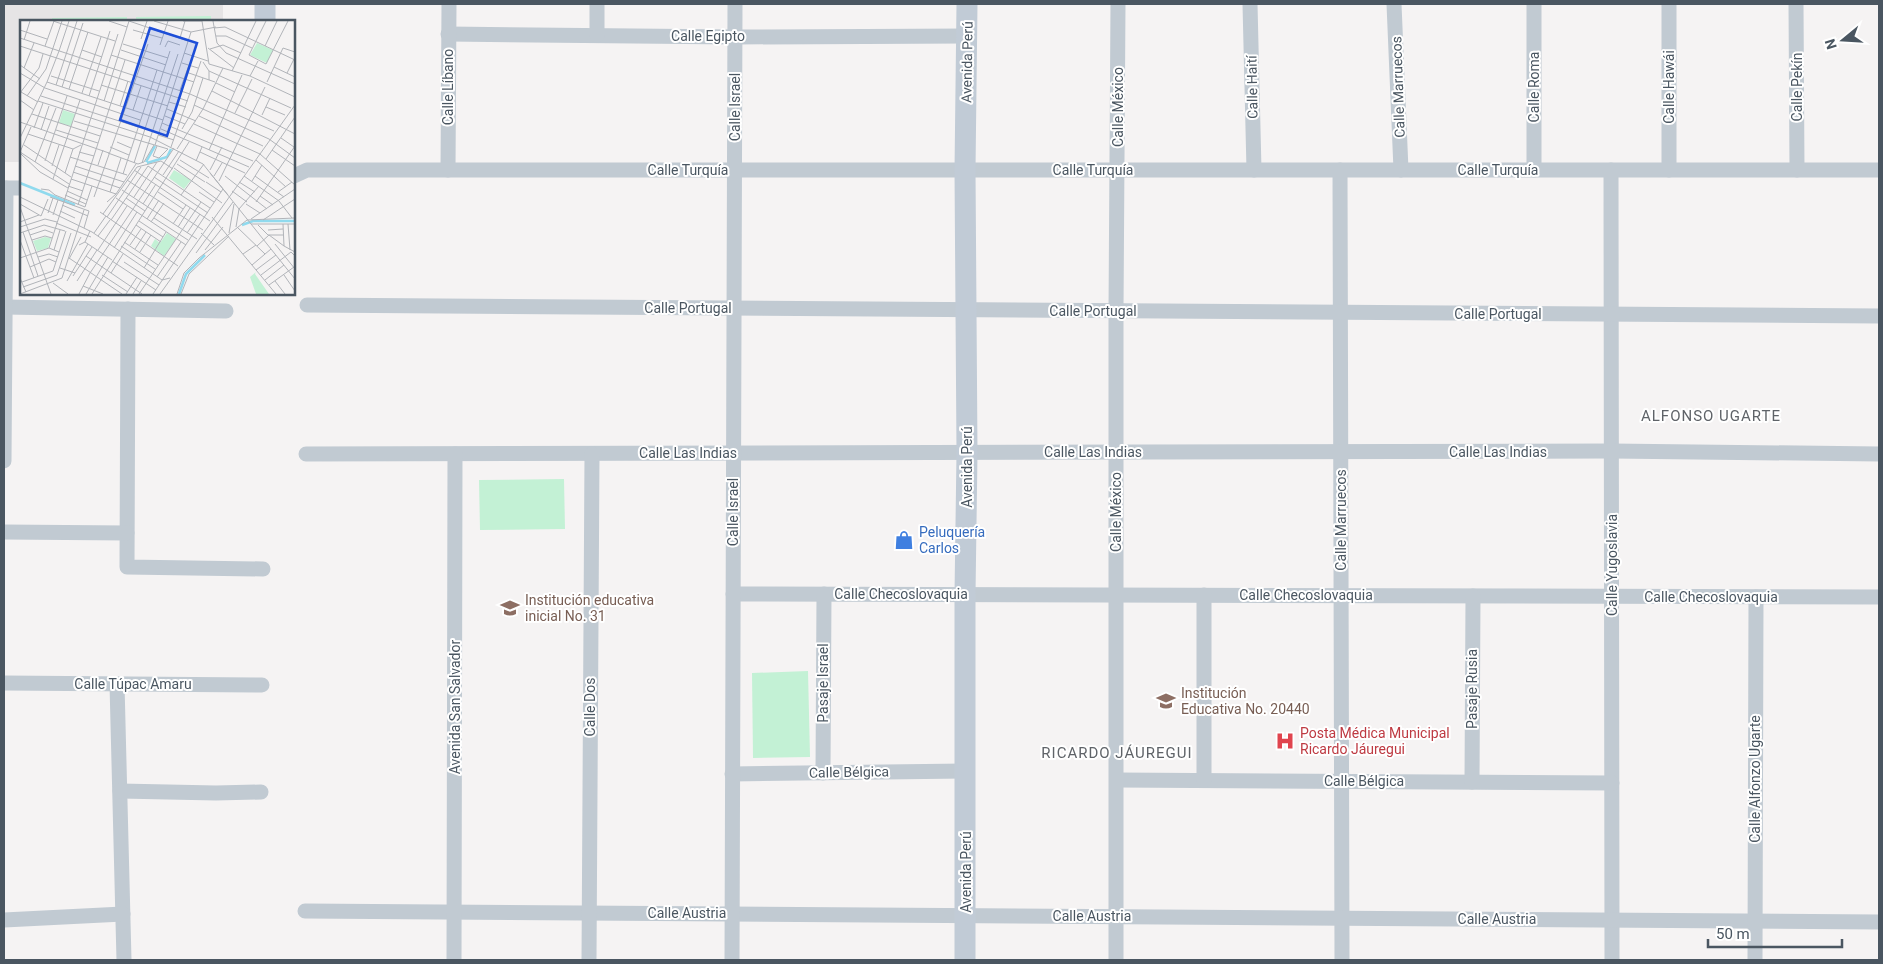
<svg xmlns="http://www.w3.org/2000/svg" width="1883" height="964" font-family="Roboto,sans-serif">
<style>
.education{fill:#e6e4e5}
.green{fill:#c3f1d5}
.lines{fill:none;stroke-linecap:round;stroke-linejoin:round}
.street{stroke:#c1cad2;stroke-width:15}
.secondary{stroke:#c1cbd6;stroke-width:21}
.labels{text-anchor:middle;stroke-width:4;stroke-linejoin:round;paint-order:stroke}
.street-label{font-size:14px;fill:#4a5661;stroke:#fff}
.shop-label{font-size:14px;fill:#366cbe;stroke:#fff;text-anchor:start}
.education-label{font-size:14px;fill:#785e54;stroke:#fff;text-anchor:start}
.health-label{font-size:14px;fill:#be3a42;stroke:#fff;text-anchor:start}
.neighbourhood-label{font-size:15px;letter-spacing:1px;fill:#5f6368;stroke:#fff}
.inset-river{fill:none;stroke:#90daee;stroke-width:2.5}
.inset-road{fill:none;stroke:#b1b4b9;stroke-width:1}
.view{fill:#1d4ed8;fill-opacity:0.15;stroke:#1d4ed8;stroke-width:2.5}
.inset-edge{fill:none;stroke:#4a5661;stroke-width:2.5}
</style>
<rect width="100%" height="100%" fill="#f5f3f3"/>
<polygon class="education" points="4,4 223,4 223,21 21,21 21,162 4,162"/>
<g class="green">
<polygon points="211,16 211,21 136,21 136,17"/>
<polygon points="127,17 127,21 52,21 52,18"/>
<polygon points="564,479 565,529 480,530 479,480"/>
<polygon points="808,671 810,757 753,758 752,673"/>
</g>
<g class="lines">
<g class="street">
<polyline points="1250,4 1254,170"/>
<polyline points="1394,4 1401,170"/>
<polyline points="1534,4 1534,170"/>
<polyline points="1796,4 1797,170"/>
<polyline points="448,34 735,37 967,36"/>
<polyline points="597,35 597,4"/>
<polyline points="448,170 449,4"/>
<polyline points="1340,170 1342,960"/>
<polyline points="1611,170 1612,960"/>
<polyline points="1669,170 1669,4"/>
<polyline points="294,176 307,170 1879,170"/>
<polyline points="4,188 21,188"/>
<polyline points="307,305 1879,316"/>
<polyline points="5,307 226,311"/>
<polyline points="128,309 127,567 263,569"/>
<polyline points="306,454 1612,451 1879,454"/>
<polyline points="4,461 6,188"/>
<polyline points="4,532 127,533"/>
<polyline points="733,594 1879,597"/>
<polyline points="4,683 262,685"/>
<polyline points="117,684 124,960"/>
<polyline points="823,773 824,594"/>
<polyline points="732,774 965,771"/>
<polyline points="1117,780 1612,783"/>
<polyline points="1204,780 1204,595"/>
<polyline points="1472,782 1473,596"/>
<polyline points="120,791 216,793 261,792"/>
<polyline points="305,911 1879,922"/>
<polyline points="4,920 123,914"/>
<polyline points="454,960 455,454"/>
<polyline points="589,960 592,454"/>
<polyline points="732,960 735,4"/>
<polyline points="1116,960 1116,311 1118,4"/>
<polyline points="1755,960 1756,597"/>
</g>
<g class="secondary">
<polyline points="265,21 265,4"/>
<polyline points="965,960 965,594 967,453 965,170 967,4"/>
</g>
</g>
<defs>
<g id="shop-bare" transform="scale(1.5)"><path d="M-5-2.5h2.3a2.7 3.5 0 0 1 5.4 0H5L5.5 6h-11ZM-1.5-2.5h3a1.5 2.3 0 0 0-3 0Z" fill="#3f7fe0" stroke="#fff" stroke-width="2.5" paint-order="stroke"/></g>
<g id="school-bare" transform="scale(1.5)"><path d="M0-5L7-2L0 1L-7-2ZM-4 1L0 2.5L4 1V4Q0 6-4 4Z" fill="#8d6e63" stroke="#fff" stroke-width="2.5" paint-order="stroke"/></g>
<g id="hospital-bare" transform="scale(1.5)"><path d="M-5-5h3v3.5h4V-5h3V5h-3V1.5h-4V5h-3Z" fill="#e0444e" stroke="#fff" stroke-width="2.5" paint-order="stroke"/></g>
</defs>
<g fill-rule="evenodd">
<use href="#shop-bare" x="904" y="540"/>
<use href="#school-bare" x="510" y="608"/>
<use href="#school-bare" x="1166" y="701"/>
<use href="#hospital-bare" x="1285" y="741"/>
</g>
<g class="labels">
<g class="street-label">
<text x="708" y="41">Calle Egipto</text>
<text transform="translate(967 62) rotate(-89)" y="5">Avenida Perú</text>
<text transform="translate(448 87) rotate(-90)" y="5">Calle Líbano</text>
<text transform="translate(1252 87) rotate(-91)" y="5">Calle Haití</text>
<text transform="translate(1398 87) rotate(-92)" y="5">Calle Marruecos</text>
<text transform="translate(1534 87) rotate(-90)" y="5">Calle Roma</text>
<text transform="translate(1669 87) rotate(-90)" y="5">Calle Hawái</text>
<text transform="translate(1797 87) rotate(-90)" y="5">Calle Pekín</text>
<text transform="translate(735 107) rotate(-90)" y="5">Calle Israel</text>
<text transform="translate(1118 107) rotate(-90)" y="5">Calle México</text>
<text x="688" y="175">Calle Turquía</text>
<text x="1093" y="175">Calle Turquía</text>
<text x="1498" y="175">Calle Turquía</text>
<text x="688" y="313">Calle Portugal</text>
<text x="1093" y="316">Calle Portugal</text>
<text x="1498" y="319">Calle Portugal</text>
<text x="1093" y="457">Calle Las Indias</text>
<text x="1498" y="457">Calle Las Indias</text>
<text x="688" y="458">Calle Las Indias</text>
<text transform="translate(967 467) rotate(-90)" y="5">Avenida Perú</text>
<text transform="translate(733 512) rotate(-90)" y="5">Calle Israel</text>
<text transform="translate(1116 512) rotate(-90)" y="5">Calle México</text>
<text transform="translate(1341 520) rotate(-90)" y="5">Calle Marruecos</text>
<text transform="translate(1612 565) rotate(-90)" y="5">Calle Yugoslavia</text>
<text x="901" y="599">Calle Checoslovaquia</text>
<text x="1306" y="600">Calle Checoslovaquia</text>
<text x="1711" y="602">Calle Checoslovaquia</text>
<text transform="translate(823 683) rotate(-90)" y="5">Pasaje Israel</text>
<text x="133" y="689">Calle Túpac Amaru</text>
<text transform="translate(1472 689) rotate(-90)" y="5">Pasaje Rusia</text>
<text transform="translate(455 707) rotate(-90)" y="5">Avenida San Salvador</text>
<text transform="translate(590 707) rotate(-90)" y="5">Calle Dos</text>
<text transform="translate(849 772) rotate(-1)" y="5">Calle Bélgica</text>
<text transform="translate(1755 779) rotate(-90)" y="5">Calle Alfonzo Ugarte</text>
<text x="1364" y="786">Calle Bélgica</text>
<text transform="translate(966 872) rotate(-90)" y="5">Avenida Perú</text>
<text x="687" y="918">Calle Austria</text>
<text x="1092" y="921">Calle Austria</text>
<text x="1497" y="924">Calle Austria</text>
</g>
<g class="shop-label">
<text x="919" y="537">Peluquería<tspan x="919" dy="16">Carlos</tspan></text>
</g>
<g class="education-label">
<text x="525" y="605">Institución educativa<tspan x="525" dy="16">inicial No. 31</tspan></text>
<text x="1181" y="698">Institución<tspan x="1181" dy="16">Educativa No. 20440</tspan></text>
</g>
<g class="health-label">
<text x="1300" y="738">Posta Médica Municipal<tspan x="1300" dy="16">Ricardo Jáuregui</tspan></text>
</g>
<g class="neighbourhood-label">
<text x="1711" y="421">ALFONSO UGARTE</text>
<text x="1117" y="758">RICARDO JÁUREGUI</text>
</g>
</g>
<g transform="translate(20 20)">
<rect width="275" height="275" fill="#f5f3f3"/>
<path d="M 237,23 L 253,30 L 247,43 L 230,35 ZM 43,90 L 55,94 L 51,106 L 39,103 ZM 154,150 L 171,160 L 164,169 L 149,158 ZM 147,213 L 156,219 L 144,236 L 131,226 L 135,219 L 140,223 ZM 25,217 L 31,218 L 28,228 L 17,231 L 13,221 ZM 236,252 L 235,254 L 249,274 L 236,274 L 230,257 Z" fill="#c3f1d5"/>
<path class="inset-river" d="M 126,142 L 135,126M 127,143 L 147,137 L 151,129M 0,163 L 55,185M 222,205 L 233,201 L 275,201M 159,274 L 166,254 L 185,235"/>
<path class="inset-road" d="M 33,1 L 95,21M 89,1 L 107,7M 109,1 L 168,21M 134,1 L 171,12 L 196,7M 163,1 L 182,1M 182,1 L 189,44 L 230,56 L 275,77M 193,1 L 197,23 L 206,33 L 275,64M 246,1 L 229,35 L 246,44 L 268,1M 194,8 L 205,7 L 275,40M 0,10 L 27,19M 113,10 L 142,18M 196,16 L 206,16 L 232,28M 0,18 L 170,74 L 254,111M 160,18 L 165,1M 121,19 L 127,1M 4,20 L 10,1M 103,24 L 148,38M 140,25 L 148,1M 0,26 L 168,81M 25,26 L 34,1M 245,26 L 257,1M 145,27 L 148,21 L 160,25M 188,28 L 214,48M 190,29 L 203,25 L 221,33M 62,30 L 82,37M 101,30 L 146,45M 39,31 L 49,1M 164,33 L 188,41M 91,35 L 174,62M 183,42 L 189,51 L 189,60M 162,43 L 178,48M 0,45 L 20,59M 254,47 L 275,57M 4,48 L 14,23M 189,51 L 271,88M 212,51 L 236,1M 166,52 L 195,62M 0,53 L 25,68 L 120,100M 267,53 L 274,39M 31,56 L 79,71M 230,56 L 238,41M 27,62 L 143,100M 247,62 L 263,28 L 275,32M 196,63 L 215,72M 36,65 L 57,1M 81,65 L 148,86M 42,67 L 63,3M 49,69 L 68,12M 160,70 L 169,45M 192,71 L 275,114M 1,72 L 18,82M 0,73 L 19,48 L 23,34M 62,73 L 81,17M 7,76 L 26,49 L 42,1M 21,76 L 118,107M 69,76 L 90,11M 0,80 L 14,90M 18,81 L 130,117 L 183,144 L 275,259M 84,81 L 109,1M 149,82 L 166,87M 174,85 L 249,119 L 275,138M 100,86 L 108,61M 246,87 L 265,95M 147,89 L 176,101M 113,90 L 121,66M 215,93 L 232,59M 12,94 L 80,116M 242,95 L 250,78M 145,96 L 165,104M 179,96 L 243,126M 54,101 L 148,129M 0,102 L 89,133M 142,103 L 233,141M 174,104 L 240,134 L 275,165M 11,107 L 0,132 L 49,164M 14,108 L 23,83M 141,109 L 229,147M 162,109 L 172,92 L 183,58M 21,110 L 29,86M 36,110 L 78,123M 8,114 L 53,129M 138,115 L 154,120M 0,118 L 27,62 L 39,31M 261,118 L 274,127M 97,122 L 111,128M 4,125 L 51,157M 135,125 L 171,12M 137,126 L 133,136 L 139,138 L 148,129M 90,127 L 109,135M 151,127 L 181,41M 157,129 L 183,89 L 203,48M 189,130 L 222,55M 252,130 L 275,146M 59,132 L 74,136M 180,132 L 225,153M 88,133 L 118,144 L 124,142 L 134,125M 1,134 L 20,152 L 48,168M 50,137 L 107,155M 246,139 L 275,97M 160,140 L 189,158M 236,140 L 266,167M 25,141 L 47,76M 176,141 L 182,127M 15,142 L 36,88M 114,143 L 150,31M 122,143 L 158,34M 157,144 L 185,162M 78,145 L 83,130M 32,146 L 39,125M 55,146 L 104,162M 128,146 L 190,188M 154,148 L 202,183M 114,150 L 190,201M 190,150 L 202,127M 53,152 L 100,168M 45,153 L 53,129 L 61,125M 190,153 L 208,175M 103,154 L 137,50M 143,155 L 159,131M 194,156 L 202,143M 205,156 L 247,189M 224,156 L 259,181 L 272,198M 235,156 L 264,177M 134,157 L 188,193M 33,159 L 60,80M 51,159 L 96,174M 107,160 L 183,210M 199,161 L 245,67M 232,161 L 242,145M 186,162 L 201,172M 219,162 L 235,172M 48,166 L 63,171M 21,169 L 29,170 L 35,175 L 65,187 L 72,166M 102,170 L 177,219M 47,171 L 67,180M 212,171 L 227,182M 90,172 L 101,138M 138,172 L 163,189M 179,172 L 194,182M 258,172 L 272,162M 109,174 L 128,146M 45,175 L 66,184M 161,175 L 184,144M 240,176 L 253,185M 0,177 L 72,212 L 142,260 L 150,258M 30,177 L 69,191 L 64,208M 74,177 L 128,24M 114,177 L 137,142M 96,178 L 166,225M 106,178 L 125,191M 87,182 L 96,174 L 116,144M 236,182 L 275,126M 0,184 L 21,196 L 28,179M 123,184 L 136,164M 226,184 L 240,193M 42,185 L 68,196M 58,185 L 105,40M 0,187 L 31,274M 40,191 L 55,198M 80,192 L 158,246M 28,193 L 33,178M 83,194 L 117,147 L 141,141 L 153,149M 33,195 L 38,180M 87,197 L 121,147M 192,197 L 256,274M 134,198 L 168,220M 127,199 L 139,180M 231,199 L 275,169M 91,200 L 109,174M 243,200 L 275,179M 119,201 L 143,217M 0,202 L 19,195M 131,202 L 144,183M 36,203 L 71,217M 153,204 L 166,185M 231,204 L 275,204M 263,204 L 264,226 L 275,232M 268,204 L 270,230M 116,205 L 141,222M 238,205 L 248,215 L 263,215M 0,207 L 25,199 L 37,202M 158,207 L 170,188M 216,207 L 219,189 L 239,166M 217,207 L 245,234M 248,210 L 263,209M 3,212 L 18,256M 0,213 L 24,205 L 45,211M 74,213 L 86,196M 167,213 L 180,194M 181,213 L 194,225M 209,213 L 214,184M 10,215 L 25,210 L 33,213M 78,216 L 90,200M 0,220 L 14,258M 12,220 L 25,216 L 32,218M 65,222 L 92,240M 104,222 L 138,245M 255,224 L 275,249M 59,225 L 65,222 L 70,211M 110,225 L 121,209M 101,226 L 135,249M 237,226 L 249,215 L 264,226M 29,228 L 98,14M 94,228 L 117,192M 115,229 L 126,212M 34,230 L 40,210M 78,230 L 107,186M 185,230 L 203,207M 120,232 L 131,215M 176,233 L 213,182M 223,234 L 236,225M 66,236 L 122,274M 18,237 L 29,234 L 38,237M 0,238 L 29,228 L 39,232M 49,238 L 102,274M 49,239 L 61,217M 92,241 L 136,270M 104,242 L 139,265M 232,245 L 251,229M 10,247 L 29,239 L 36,242M 40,248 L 55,253M 124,248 L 146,212M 236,250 L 256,235M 91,253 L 103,234M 82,255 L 108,272M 241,255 L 271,232 L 275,236M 264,255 L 275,271M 53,256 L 72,227M 137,257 L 161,222M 0,258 L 6,272M 245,260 L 264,245M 47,261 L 68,224M 57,261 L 77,230M 255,261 L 265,274M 2,262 L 33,251 L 46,211M 33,263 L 48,274M 249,265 L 274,247M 63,266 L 83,274M 3,267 L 37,255 L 51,213M 0,274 L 42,258 L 64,190M 59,274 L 70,253 L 154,128M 66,274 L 88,237M 72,274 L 169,122M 106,274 L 117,257M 113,274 L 121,261M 119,274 L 181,182M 133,274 L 203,169M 140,274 L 275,85M 157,274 L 164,253 L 179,238 L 227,200 L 275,198M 161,274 L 169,254 L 209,216"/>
<path class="view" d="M 130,8 L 177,23 L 147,116 L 100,100 Z"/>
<rect width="275" height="275" class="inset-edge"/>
</g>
<rect width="1883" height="964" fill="none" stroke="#4a5661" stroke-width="10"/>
<g transform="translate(1843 40) rotate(252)" stroke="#ffffff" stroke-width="4" paint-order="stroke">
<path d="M0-4L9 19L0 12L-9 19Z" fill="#4a5661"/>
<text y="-8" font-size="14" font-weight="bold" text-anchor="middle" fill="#4a5661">N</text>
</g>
<path d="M1708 939v8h134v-8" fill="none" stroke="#4a5661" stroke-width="2.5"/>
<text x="1716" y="939" font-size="15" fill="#4a5661" stroke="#ffffff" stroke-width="4" paint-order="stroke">50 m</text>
</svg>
